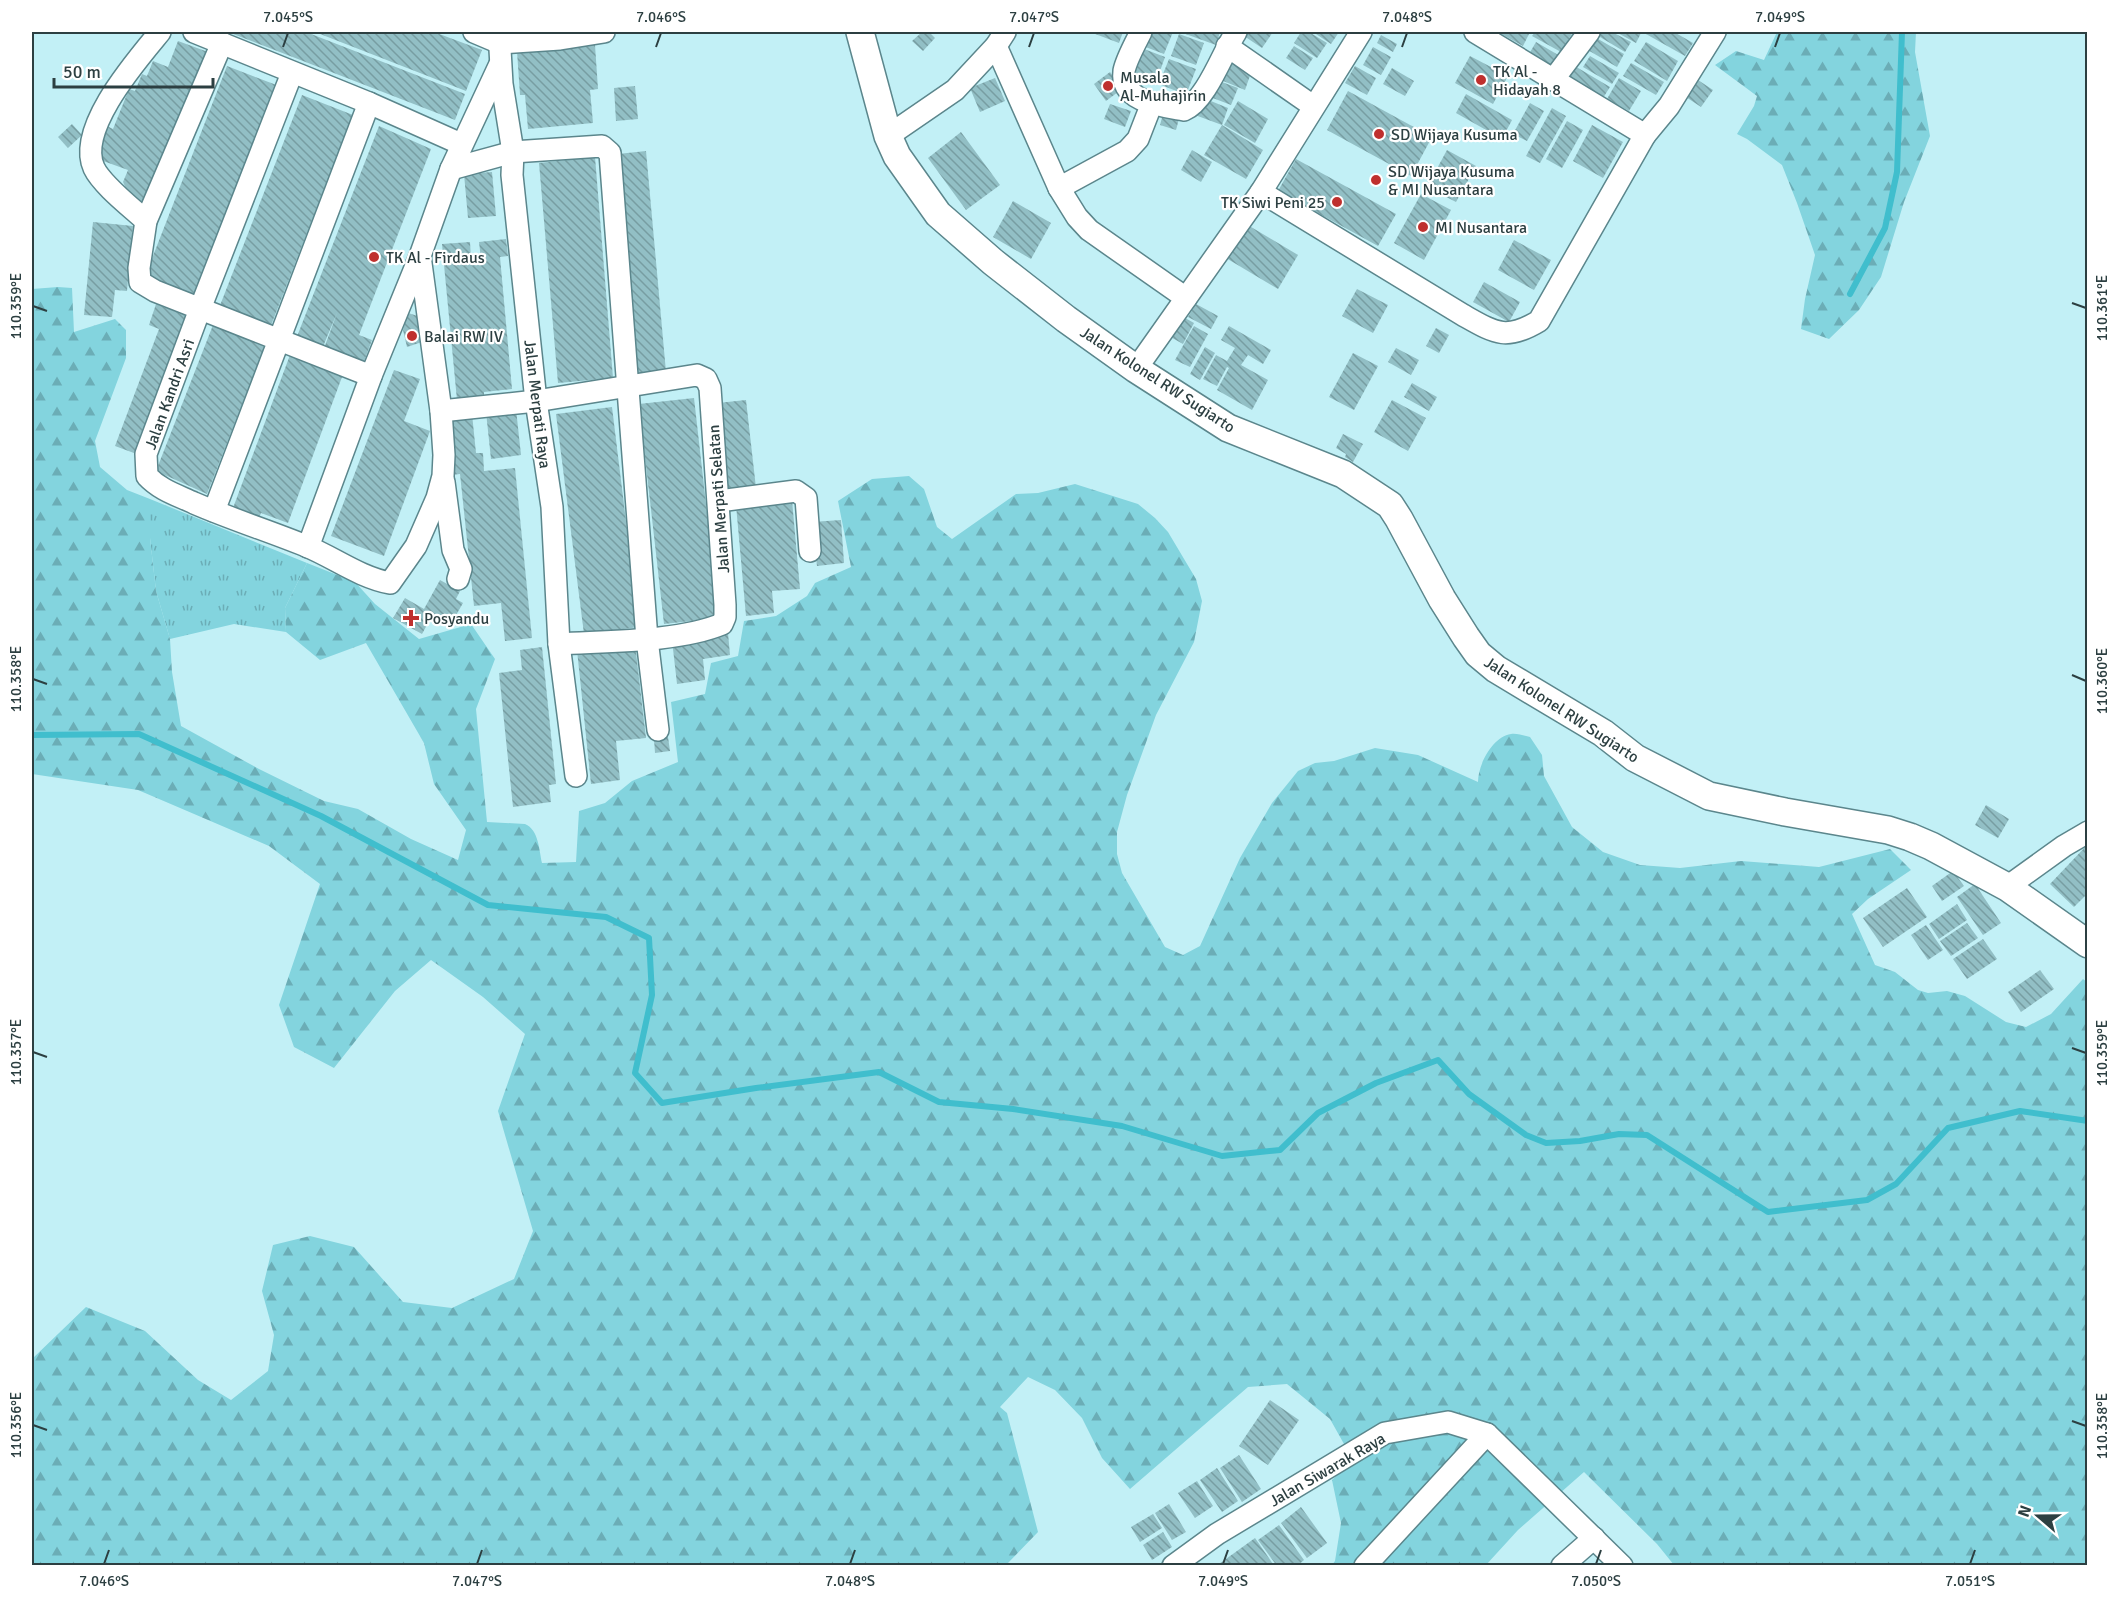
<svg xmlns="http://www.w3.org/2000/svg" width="2119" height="1597" font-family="Signika,sans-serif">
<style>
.grass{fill:url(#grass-tufts)}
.forest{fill:url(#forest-firs)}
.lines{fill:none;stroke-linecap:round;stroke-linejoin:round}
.stream{stroke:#40becd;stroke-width:6}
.building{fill:url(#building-back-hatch)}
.minor-casing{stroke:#5b868c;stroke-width:24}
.major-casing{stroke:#5b868c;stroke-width:30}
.minor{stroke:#fff;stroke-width:21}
.major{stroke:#fff;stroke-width:27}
.ticks{fill:none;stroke:#2c3f41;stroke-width:2}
.poi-dot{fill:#bf302e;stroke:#fff;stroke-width:2}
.labels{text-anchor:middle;stroke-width:4.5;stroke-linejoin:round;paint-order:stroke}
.poi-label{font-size:16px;fill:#2c3f41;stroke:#fff;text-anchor:start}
.street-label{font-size:16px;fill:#2c3f41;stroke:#fff}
.neatline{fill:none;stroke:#2c3f41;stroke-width:2}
.ticks-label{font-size:15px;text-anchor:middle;fill:#2c3f41}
</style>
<defs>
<pattern id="grass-tufts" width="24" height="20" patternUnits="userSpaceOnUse" patternTransform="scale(1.5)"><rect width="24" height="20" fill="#83d4de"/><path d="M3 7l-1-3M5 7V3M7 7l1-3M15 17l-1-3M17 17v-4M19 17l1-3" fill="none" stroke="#6badb6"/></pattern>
<pattern id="forest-firs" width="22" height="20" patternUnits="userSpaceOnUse" patternTransform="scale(1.5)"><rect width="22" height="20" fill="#83d4de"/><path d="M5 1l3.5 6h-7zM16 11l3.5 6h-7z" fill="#6badb6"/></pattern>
<pattern id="building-back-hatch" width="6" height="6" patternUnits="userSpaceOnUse" patternTransform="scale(1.5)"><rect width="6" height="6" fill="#92bfc5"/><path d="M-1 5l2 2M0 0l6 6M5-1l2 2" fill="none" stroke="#779da2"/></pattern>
</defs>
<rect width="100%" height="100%" fill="#c2f0f6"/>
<polygon class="grass" points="150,499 307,563 285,608 286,632 234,624 170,639 156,591 150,538"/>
<g class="forest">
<polygon points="1777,32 1916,32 1915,52 1930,136 1904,202 1881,277 1859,310 1829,339 1801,329 1805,299 1815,255 1797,203 1782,165 1747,139 1737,134 1754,106 1757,96 1715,65 1736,51 1764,60"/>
<path d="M 58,287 L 72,288 L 74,332 L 115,319 L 126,330 L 126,358 L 95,441 L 100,467 L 127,490 L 150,499 L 150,538 L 156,591 L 170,639 L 172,672 L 181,726 L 259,769 L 324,801 L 358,809 L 411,839 L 458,860 L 466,830 L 434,784 L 424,743 L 366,643 L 320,660 L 286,632 L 285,608 L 307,563 L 355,582 L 375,604 L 419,639 L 471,624 L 495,659 L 476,709 L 487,822 L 525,824 C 539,830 539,850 542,863 L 576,862 L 579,811 L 605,803 L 632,781 L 678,762 L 671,702 L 705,694 L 711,663 L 738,656 L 744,621 L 776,616 L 807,596 L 815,583 L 851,567 L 838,501 L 872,479 L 909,476 L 924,489 L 937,527 L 952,539 L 1016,494 L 1038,493 L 1075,484 L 1138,504 L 1155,518 L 1168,532 L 1196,579 L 1202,601 L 1194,642 L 1156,715 L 1127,795 L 1117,832 L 1117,854 L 1122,873 L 1165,947 L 1183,955 L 1200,946 L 1240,858 L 1272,803 L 1298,771 L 1315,763 L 1334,761 L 1375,748 L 1418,755 L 1478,782 C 1478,765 1492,737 1511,734 C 1517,733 1525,736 1530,737 L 1542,755 L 1544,776 L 1572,827 L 1603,852 L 1640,865 L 1680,868 L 1741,861 L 1819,867 L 1890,849 L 1911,870 L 1868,899 L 1852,914 L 1875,965 L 1895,972 L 1918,990 L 1928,993 L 1947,991 L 1965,996 L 2006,1022 L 2026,1027 L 2051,1014 L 2083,979 L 2087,982 L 2087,1565 L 1674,1565 L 1657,1544 L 1584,1472 L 1518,1530 L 1486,1565 L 1332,1565 L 1335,1561 L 1341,1523 L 1332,1480 L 1353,1460 L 1330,1419 L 1287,1384 L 1248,1387 L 1130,1489 L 1102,1458 L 1082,1418 L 1055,1390 L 1028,1377 L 1000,1407 L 1007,1413 L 1038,1532 L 1006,1565 L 32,1565 L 32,1359 L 86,1307 L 145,1331 L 198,1380 L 231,1400 L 268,1371 L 274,1335 L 262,1291 L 273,1245 L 310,1236 L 354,1247 L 403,1302 L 452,1308 L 514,1279 L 533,1231 L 498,1111 L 525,1034 L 483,997 L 431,960 L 395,991 L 334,1068 L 294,1047 L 279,1005 L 320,884 L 269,846 L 138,790 L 32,774 L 32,289 Z"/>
</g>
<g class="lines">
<g class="stream">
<polyline points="1850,294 1885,228 1897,172 1902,32"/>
<polyline points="32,735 139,734 321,816 488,905 606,917 649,938 652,995 635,1073 662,1103 756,1088 879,1072 939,1102 1013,1109 1122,1126 1222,1156 1280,1150 1318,1113 1376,1083 1438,1060 1469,1094 1526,1135 1546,1143 1580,1141 1619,1134 1647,1135 1768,1212 1867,1200 1896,1184 1948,1128 2020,1111 2088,1121"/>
</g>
</g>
<g class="building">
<polygon points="228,32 306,32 465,94 455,120"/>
<polygon points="315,32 434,32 482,50 466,91"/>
<polygon points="922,32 929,32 935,38 923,51 912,41"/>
<polygon points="1090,32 1123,32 1119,43"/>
<polygon points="1149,32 1173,32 1164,54 1143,46"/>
<polygon points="1180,32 1220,32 1216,45"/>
<polygon points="1238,32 1273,32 1262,48"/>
<polygon points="1301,32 1309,32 1327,43 1317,58 1294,43"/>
<polygon points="1313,32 1339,32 1331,44"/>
<polygon points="1498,32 1525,32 1529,34 1523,46"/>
<polygon points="1535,32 1573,32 1561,52 1532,36"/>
<polygon points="1597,32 1612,32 1631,42 1625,52 1595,34"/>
<polygon points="1616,32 1638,32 1641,33 1636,43"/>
<polygon points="1647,32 1674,32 1693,43 1685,56 1646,34"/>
<polygon points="1179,34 1204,43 1196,65 1171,56"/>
<polygon points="1381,35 1397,44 1393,52 1377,43"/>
<polygon points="1593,36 1624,54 1617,67 1586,49"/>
<polygon points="178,41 208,52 148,206 131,199 123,182 128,170 95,158 107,126 113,129 129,89 135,91 142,74 147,76 153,61 168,67"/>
<polygon points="1536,42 1560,56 1553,68 1529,54"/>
<polygon points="1646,42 1678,61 1667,81 1634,61"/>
<polygon points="595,45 598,89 590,90 593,123 528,129 525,95 520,95 517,51"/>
<polygon points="1294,46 1313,58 1305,70 1286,58"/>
<polygon points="1373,47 1391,57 1381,75 1363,65"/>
<polygon points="1144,49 1165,57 1155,85 1133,77"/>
<polygon points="1224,56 1253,67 1245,90 1216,78"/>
<polygon points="1470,56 1508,76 1493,104 1455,83"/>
<polygon points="1590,56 1619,73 1612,84 1583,67"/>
<polygon points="1169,59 1196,69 1186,95 1159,84"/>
<polygon points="1631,63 1664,82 1656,95 1623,76"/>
<polygon points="1573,65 1610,87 1603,98 1567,77"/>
<polygon points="227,66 279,86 196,299 144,279"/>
<polygon points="1355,66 1376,78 1367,95 1345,83"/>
<polygon points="1392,68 1414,81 1405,96 1383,84"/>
<polygon points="1110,72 1122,89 1106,101 1094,84"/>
<polygon points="995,78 1005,101 980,112 970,88"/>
<polygon points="1211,78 1238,88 1231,105 1205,95"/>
<polygon points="1619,78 1641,91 1629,111 1607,99"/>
<polygon points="1698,80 1713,90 1701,107 1686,97"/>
<polygon points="635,86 638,119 616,121 614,88"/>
<polygon points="1348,91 1432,137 1411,176 1327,130"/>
<polygon points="1466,94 1512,120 1502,139 1456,113"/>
<polygon points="302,95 353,115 270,328 219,308"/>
<polygon points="1201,97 1228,108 1222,125 1195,115"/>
<polygon points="1238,101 1268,119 1255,143 1224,125"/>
<polygon points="1530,103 1544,111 1527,141 1513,134"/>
<polygon points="1110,104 1131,111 1125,127 1104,119"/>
<polygon points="1552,108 1566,116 1540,163 1526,156"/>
<polygon points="1164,110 1180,115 1176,130 1160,125"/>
<polygon points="1567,121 1583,130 1562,168 1546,159"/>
<polygon points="72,124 82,135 68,148 58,137"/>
<polygon points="1222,125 1263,150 1246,179 1204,155"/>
<polygon points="1592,125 1623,142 1603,178 1573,161"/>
<polygon points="379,126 431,149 359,335 372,340 362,367 323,351 337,313 322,349 296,339"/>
<polygon points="961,132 1000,185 966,210 928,158"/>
<polygon points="1192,150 1212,162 1201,182 1181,170"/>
<polygon points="1447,150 1476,166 1456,202 1427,187"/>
<polygon points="646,151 666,372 638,374 618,154"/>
<polygon points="595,157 613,378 558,383 539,163"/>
<polygon points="1296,159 1396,214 1378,246 1278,191"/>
<polygon points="492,172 496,216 468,218 464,174"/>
<polygon points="1421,194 1451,210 1424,260 1394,243"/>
<polygon points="1013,201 1051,223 1031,259 993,237"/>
<polygon points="93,222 133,226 127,291 115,290 112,317 84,315"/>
<polygon points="1246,224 1298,255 1278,289 1226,258"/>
<polygon points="506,239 508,256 500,257 512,389 484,392 484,398 457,400 442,244 470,242 471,259 481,259 479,242"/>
<polygon points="1514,240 1551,260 1534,290 1498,270"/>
<polygon points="1484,282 1520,302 1509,322 1473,302"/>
<polygon points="1357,289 1388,305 1373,333 1342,316"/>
<polygon points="156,304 194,319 142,456 115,446 159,329 149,325"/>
<polygon points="1196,304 1218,316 1211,329 1188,317"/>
<polygon points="408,313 421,317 418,326 422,342 407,347 403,330"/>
<polygon points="1178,314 1194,323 1183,344 1167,335"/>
<polygon points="213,325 265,346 207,494 156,471"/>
<polygon points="1194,326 1208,334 1190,367 1175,360"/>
<polygon points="1229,326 1271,350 1263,364 1248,355 1241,365 1268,380 1252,410 1217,390 1229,368 1227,367 1217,386 1203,379 1216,355 1227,361 1235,348 1221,340"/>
<polygon points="1436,328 1449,335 1439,353 1426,346"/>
<polygon points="1205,347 1215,353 1200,380 1190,374"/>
<polygon points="1396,348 1419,360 1411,375 1388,362"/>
<polygon points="1353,353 1378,366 1354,410 1329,397"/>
<polygon points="290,355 342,377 288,523 261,513 259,518 233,508"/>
<polygon points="394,370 420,379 404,421 430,431 384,556 331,536"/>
<polygon points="1412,383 1437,397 1429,411 1404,397"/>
<polygon points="694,398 719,618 664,624 639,404"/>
<polygon points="746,400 756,488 728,491 718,403"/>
<polygon points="1392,400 1426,418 1408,451 1374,432"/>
<polygon points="612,407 639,627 584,634 556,414"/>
<polygon points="516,409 521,455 491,459 486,412"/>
<polygon points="472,414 476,453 483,453 484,471 515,468 532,638 505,641 501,603 474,606 460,474 451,475 448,416"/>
<polygon points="1343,434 1363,444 1353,462 1345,457 1346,454 1336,448"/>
<polygon points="792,500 800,589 772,591 774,613 746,616 736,505"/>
<polygon points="841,520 844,563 817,566 812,522"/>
<polygon points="440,580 460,591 456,599 463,603 451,624 433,614 422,634 393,618 405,598 424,609"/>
<polygon points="728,633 730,655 703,659 705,680 677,684 672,640"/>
<polygon points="635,644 646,738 616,741 620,780 591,784 577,650"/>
<polygon points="542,647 556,784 549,785 551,802 513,807 499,673 522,670 520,650"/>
<polygon points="668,737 670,751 655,753 654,739"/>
<polygon points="1986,805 2009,819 1998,838 1975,825"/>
<polygon points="2088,844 2088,893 2074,907 2050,884"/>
<polygon points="1953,871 1964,886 1942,901 1932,886"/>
<polygon points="1975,884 2001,923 1983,935 1957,897"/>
<polygon points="1907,888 1927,917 1883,947 1863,918"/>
<polygon points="1957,904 1967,920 1939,939 1929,924"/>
<polygon points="1967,923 1978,938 1951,956 1940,941"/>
<polygon points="1926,925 1943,950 1928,960 1911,935"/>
<polygon points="1983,939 1997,959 1967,979 1953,959"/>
<polygon points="2040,970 2054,989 2021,1012 2008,992"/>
<polygon points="1270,1400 1299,1420 1268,1465 1239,1446"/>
<polygon points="1239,1455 1261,1489 1242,1502 1220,1468"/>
<polygon points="1217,1468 1238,1501 1222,1512 1200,1480"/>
<polygon points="1197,1481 1213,1506 1195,1518 1178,1493"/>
<polygon points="1169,1504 1186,1532 1172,1540 1155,1513"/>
<polygon points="1301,1507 1327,1543 1307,1558 1281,1523"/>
<polygon points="1153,1514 1162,1528 1140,1542 1131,1527"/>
<polygon points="1279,1525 1304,1560 1297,1566 1277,1566 1258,1540"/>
<polygon points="1163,1532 1172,1547 1152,1560 1143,1545"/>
<polygon points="1255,1538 1273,1564 1220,1566 1219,1564"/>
</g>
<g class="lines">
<g class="minor-casing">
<g id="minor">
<polyline points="194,32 369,103 461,144"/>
<polyline points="474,32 500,43 560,39 604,32"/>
<polyline points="499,32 502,84 513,152 512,175 536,401 552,507 559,644 576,776"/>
<path d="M 1141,32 C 1136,42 1126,60 1124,71 C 1120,102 1162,106 1184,110 C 1206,101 1223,52 1236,32"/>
<polyline points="1475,32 1645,135 1669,106 1715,32"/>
<polyline points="222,43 146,221 139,268 140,282 155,291 371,376"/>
<polyline points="996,46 1059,188 1077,217 1089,230 1186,298"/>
<polyline points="1227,46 1313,106"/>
<path d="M 292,73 L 200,309 L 146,454 L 147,476 C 160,490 177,495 194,503 C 231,519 269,531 306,546 C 335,558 359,577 390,583 L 416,546 L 437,498 L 443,476 L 444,455 L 441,411 L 420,256"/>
<polyline points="1553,80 1589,32"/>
<polyline points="888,136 955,90 996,46 1005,32"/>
<polyline points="451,169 513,152 602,146 610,153 647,639 658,730"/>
<polyline points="1059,188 1127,151 1138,139 1152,103"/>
<path d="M 1261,192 L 1463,315 C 1495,333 1506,341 1539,321 L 1645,135"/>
<path d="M 146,221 C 132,208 102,185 94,168 C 76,129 137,60 160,32"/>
<polyline points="1136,369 1261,192 1361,32"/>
<path d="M 441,411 L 536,401 L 697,375 L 706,379 L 710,388 L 725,605 L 725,617 L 722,624 C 679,642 607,641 559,644"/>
<polyline points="444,482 453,550 461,569 458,579"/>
<polyline points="719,501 796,491 806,498 810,551"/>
<polyline points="214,511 369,103"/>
<polyline points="308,547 371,376 420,256 451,169 500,64"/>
<polyline points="2007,887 2064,846 2088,832"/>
<polyline points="1173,1566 1217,1534 1385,1433 1448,1422 1487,1434 1622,1566"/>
<polyline points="1365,1566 1487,1434"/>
<polyline points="1562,1566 1594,1538"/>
</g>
</g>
<g class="major-casing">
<polyline id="major" points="860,32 888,136 897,156 938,214 993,262 1066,319 1136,369 1228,428 1343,474 1390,505 1399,519 1442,599 1466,637 1478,654 1496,669 1603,733 1635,758 1709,796 1785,812 1888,830 1910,837 1931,846 2007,887 2088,944"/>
</g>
<use href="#minor" class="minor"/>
<use href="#major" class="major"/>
</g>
<path class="ticks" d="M 283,47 L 288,33M 656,47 L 661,33M 1029,47 L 1034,33M 1402,47 L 1407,33M 1775,47 L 1780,33M 2072,303 L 2086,308M 33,306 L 47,311M 2072,675 L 2086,681M 33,679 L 47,684M 2072,1048 L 2086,1053M 33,1052 L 47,1057M 2072,1421 L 2086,1426M 33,1425 L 47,1430M 104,1564 L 109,1550M 477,1564 L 482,1550M 850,1564 L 855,1550M 1223,1564 L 1228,1550M 1596,1564 L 1601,1550M 1970,1564 L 1975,1550"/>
<g class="poi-dot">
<circle cx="1481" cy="80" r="6"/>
<circle cx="1108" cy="86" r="6"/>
<circle cx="1379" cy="134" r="6"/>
<circle cx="1376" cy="180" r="6"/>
<circle cx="1337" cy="202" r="6"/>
<circle cx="1423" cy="227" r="6"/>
<circle cx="374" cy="257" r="6"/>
<circle cx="412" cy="336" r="6"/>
<path d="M408 609h6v6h6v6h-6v6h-6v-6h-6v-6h6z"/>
</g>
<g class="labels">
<g class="poi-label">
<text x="1493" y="77">TK Al -<tspan x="1493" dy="18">Hidayah 8</tspan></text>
<text x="1120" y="83">Musala<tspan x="1120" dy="18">Al-Muhajirin</tspan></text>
<text x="1391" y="140">SD Wijaya Kusuma</text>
<text x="1388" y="177">SD Wijaya Kusuma<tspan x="1388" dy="18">&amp; MI Nusantara</tspan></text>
<text x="1325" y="208" text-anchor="end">TK Siwi Peni 25</text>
<text x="1435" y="233">MI Nusantara</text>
<text x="386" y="263">TK Al - Firdaus</text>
<text x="424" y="342">Balai RW IV</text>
<text x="424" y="624">Posyandu</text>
</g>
<g class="street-label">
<text transform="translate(1158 379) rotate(33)" y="6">Jalan Kolonel RW Sugiarto</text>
<text transform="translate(169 394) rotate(-70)" y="6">Jalan Kandri Asri</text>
<text transform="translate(538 404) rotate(83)" y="6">Jalan Merpati Raya</text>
<text transform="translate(718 499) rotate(-94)" y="6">Jalan Merpati Selatan</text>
<text transform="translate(1562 709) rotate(33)" y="6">Jalan Kolonel RW Sugiarto</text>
<text transform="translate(1327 1469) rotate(-30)" y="6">Jalan Siwarak Raya</text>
</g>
</g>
<rect width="2119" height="1597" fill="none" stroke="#ffffff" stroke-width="66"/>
<g transform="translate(2038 1516) rotate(290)" stroke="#ffffff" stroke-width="4.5" paint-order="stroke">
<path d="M0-4.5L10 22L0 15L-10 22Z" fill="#2c3f41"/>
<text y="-9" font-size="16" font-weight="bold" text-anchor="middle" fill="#2c3f41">N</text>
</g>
<path d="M54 78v9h159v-9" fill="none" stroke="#2c3f41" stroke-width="3"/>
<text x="63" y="78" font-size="18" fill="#2c3f41" stroke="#ffffff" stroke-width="4.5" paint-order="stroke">50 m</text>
<rect x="33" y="33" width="2053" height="1531" class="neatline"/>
<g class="ticks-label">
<text x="288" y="22">7.045°S</text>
<text x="661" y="22">7.046°S</text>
<text x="1034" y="22">7.047°S</text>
<text x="1407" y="22">7.048°S</text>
<text x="1780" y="22">7.049°S</text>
<text transform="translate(16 306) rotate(-90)" y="5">110.359°E</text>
<text transform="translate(2102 308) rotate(-90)" y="5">110.361°E</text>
<text transform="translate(16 679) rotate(-90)" y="5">110.358°E</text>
<text transform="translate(2102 681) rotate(-90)" y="5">110.360°E</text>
<text transform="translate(16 1052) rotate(-90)" y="5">110.357°E</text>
<text transform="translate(2102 1053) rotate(-90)" y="5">110.359°E</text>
<text transform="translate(16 1425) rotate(-90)" y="5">110.356°E</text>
<text transform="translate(2102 1426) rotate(-90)" y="5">110.358°E</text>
<text x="104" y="1586">7.046°S</text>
<text x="477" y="1586">7.047°S</text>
<text x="850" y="1586">7.048°S</text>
<text x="1223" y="1586">7.049°S</text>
<text x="1596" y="1586">7.050°S</text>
<text x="1970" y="1586">7.051°S</text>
</g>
</svg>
